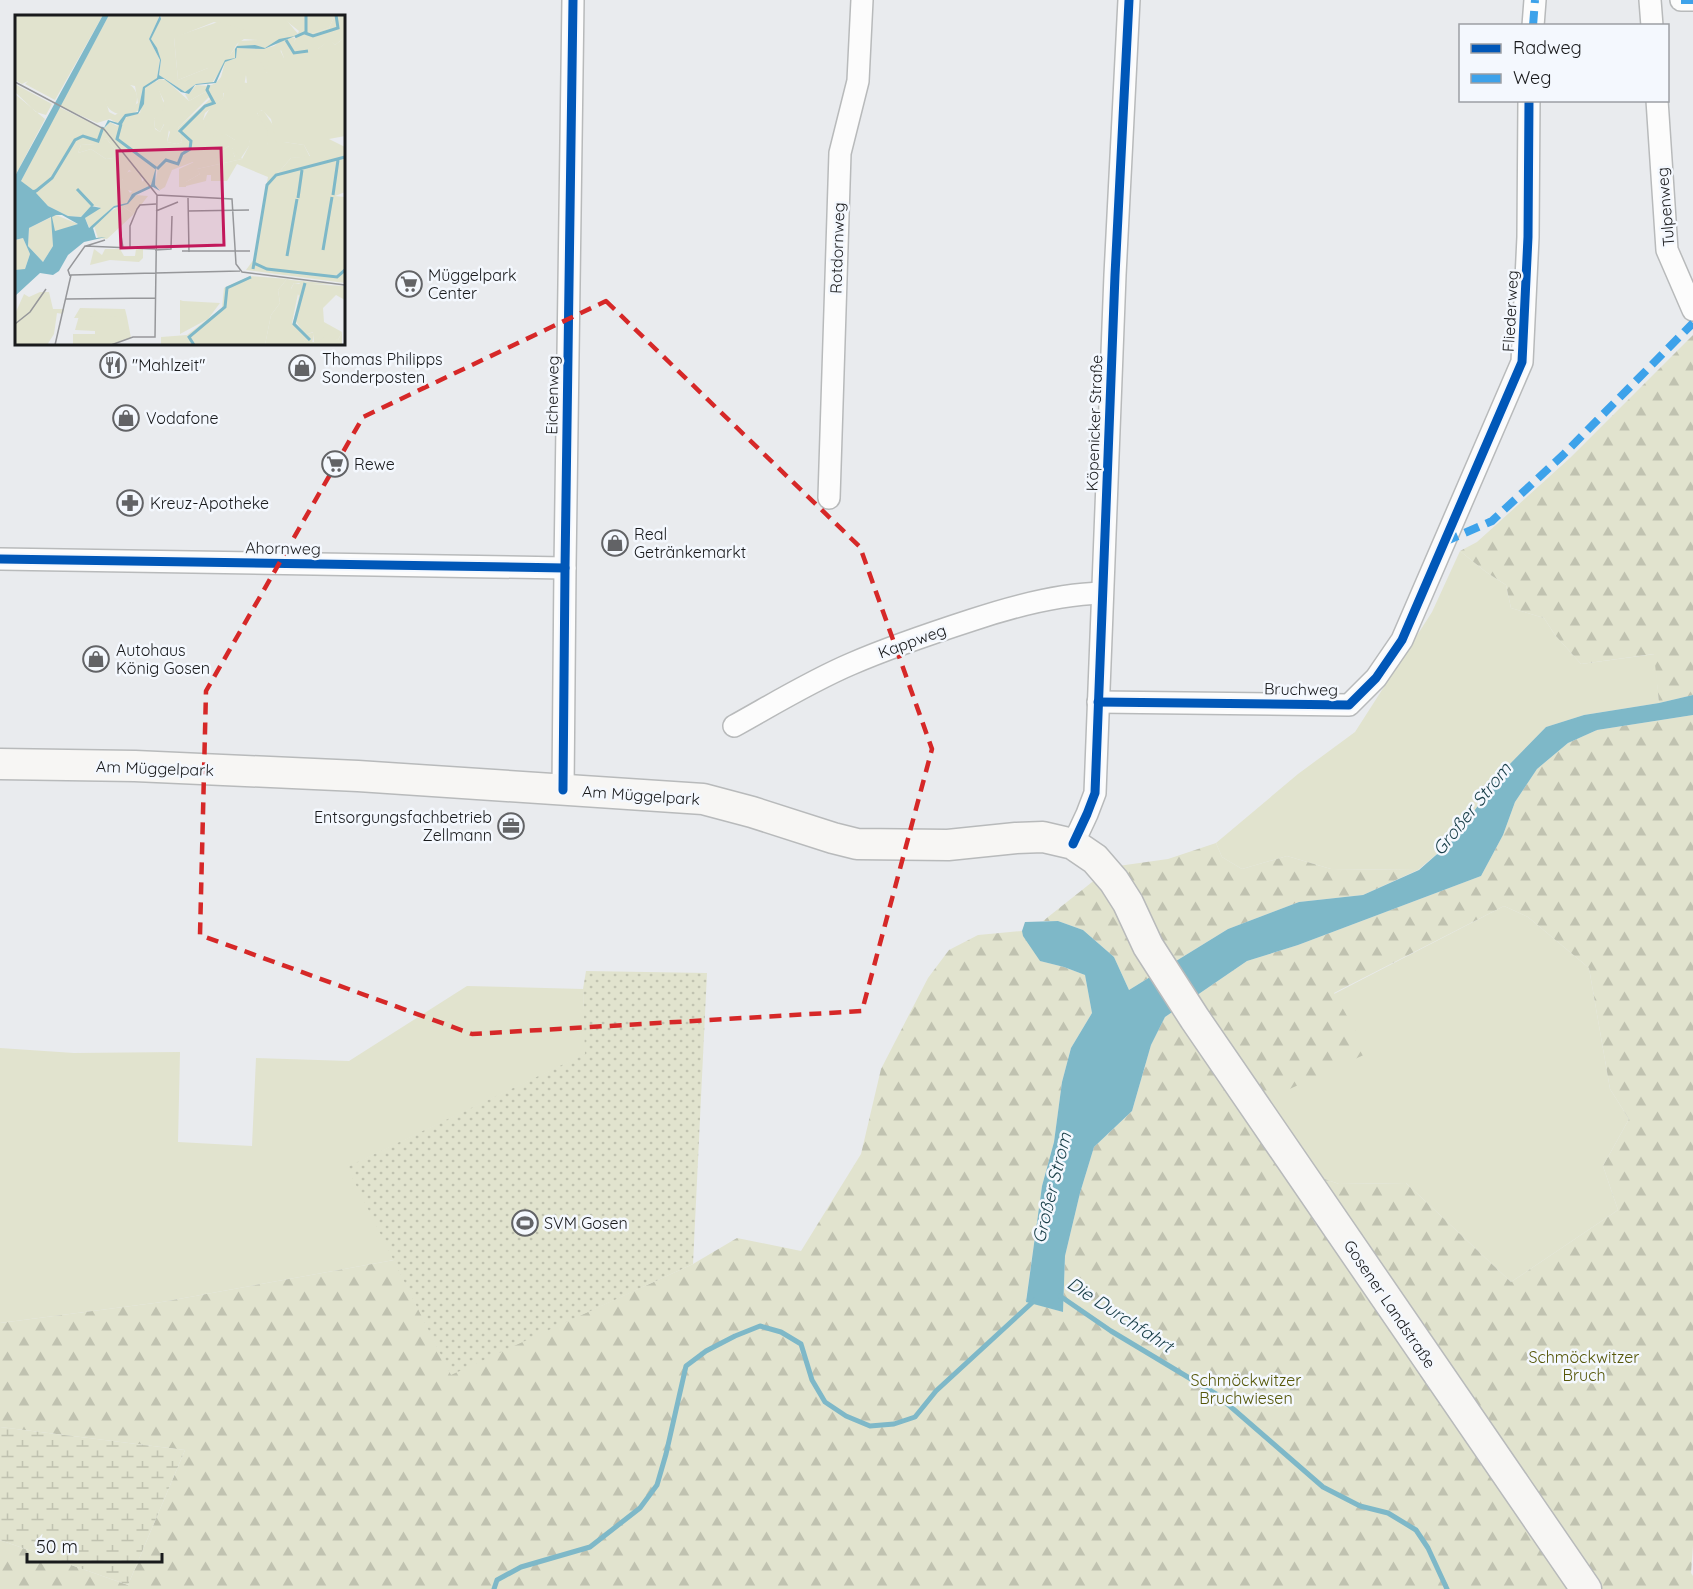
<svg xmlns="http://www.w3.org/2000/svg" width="1693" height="1589" font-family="Quicksand,sans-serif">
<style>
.grass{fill:#e1e3ce}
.forest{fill:url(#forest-firs);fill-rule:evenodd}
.wetland{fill:url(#wetland-marsh)}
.park{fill:url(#park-dots)}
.water{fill:#7eb8c8}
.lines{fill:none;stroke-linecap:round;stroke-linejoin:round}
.stream{stroke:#7eb8c8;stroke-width:5}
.minor-casing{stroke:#b8babb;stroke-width:24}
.secondary-casing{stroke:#b8babb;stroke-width:33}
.minor{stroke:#fcfcfc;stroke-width:21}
.secondary{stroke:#f7f6f4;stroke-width:30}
.quiet{stroke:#3da2ea;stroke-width:8;stroke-dasharray:15 8;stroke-linecap:butt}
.cycleway-casing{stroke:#f4f8fe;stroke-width:13}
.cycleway{stroke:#0057b8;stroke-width:9}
.marked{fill:none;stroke:#d62828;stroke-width:4.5;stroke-dasharray:12 8;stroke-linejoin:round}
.labels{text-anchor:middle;stroke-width:5;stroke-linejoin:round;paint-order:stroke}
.street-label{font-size:16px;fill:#191a1c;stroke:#f4f8fe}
.poi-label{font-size:16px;fill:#191a1c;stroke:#f4f8fe;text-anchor:start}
.park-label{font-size:16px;fill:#565709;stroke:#f4f8fe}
.water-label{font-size:18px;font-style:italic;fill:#173d47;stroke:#f4f8fe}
.inset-river{fill:none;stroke:#7eb8c8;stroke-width:3}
.inset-road{fill:none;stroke:#96979a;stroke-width:1.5}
.view{fill:#c2185b;fill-opacity:0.15;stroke:#c2185b;stroke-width:3}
.inset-edge{fill:none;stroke:#191a1c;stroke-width:3}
</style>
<defs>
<pattern id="forest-firs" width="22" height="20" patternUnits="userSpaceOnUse" patternTransform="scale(1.5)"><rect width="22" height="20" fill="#e1e3ce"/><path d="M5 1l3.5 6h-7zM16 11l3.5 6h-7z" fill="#c0c2b0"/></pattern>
<pattern id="wetland-marsh" width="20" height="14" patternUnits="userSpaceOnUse" patternTransform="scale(1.5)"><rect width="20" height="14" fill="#e1e3ce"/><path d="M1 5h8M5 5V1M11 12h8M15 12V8" fill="none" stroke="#c0c2b0"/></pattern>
<pattern id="park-dots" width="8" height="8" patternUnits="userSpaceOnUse" patternTransform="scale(1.5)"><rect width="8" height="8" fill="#e1e3ce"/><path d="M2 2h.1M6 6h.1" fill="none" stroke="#c0c2b0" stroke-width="1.8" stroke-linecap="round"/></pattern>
</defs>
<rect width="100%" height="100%" fill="#e9ebee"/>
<g class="grass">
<polygon points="1460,551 1486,572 1506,585 1511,608 1544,618 1555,635 1581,664 1655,654 1659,703 1584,715 1546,727 1505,769 1452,841 1418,870 1331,869 1287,856 1242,869 1222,857 1216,843 1298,774 1355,732 1432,612"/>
<polygon points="1504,906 1528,917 1589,968 1610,1089 1629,1119 1603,1166 1618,1210 1511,1282 1406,1183 1339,1184 1284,1165 1245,1109 1334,994"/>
<polygon points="467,986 583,989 586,1054 348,1167 394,1260 162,1302 0,1323 0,1048 74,1053 180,1052 178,1142 252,1146 256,1058 349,1061"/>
</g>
<g class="forest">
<polygon points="1693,335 1693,695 1659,703 1654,654 1581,664 1555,635 1544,618 1511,608 1506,585 1486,572 1460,551 1477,542 1571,457"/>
<path d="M 1693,715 L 1693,1545 L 1691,1573 L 1693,1576 L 1693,1589 L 0,1589 L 0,1540 L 128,1585 L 185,1450 L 0,1427 L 0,1323 L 162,1302 L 394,1260 L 451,1374 L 693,1264 L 737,1238 L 801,1251 L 861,1154 L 881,1069 L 928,978 L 949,950 L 978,935 L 1022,931 L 1040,961 L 1064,967 L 1085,975 L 1092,1013 L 1071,1048 L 1062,1082 L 1054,1142 L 1042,1186 L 1026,1301 L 1063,1312 L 1065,1256 L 1080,1193 L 1094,1147 L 1132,1111 L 1151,1045 L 1165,1017 L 1247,961 L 1298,945 L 1481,876 L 1503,835 L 1515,802 L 1537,769 L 1568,743 L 1597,730 ZM 1504,906 L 1528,917 L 1589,968 L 1610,1089 L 1629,1119 L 1603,1166 L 1618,1210 L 1511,1282 L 1406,1183 L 1339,1184 L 1284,1165 L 1246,1109 L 1368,1053 L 1334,993 Z"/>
<polygon points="1216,843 1222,857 1242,869 1287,856 1331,869 1418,870 1363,895 1299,902 1228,929 1129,990 1114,957 1083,930 1058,921 1043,921 1111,867 1168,859"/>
</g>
<polygon class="wetland" points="0,1427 185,1450 128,1585 0,1540"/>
<polygon class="park" points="586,971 707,973 693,1264 451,1375 347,1167 585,1054 583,989"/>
<polygon class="water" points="1693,695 1693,715 1597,730 1568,743 1537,769 1515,802 1503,835 1481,876 1298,945 1247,961 1165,1017 1151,1045 1132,1111 1094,1147 1080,1193 1065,1256 1063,1312 1026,1302 1042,1186 1054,1142 1062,1082 1071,1048 1092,1013 1085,975 1064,967 1040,961 1023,936 1022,931 1025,922 1058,921 1083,930 1114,957 1129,990 1228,929 1299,902 1363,895 1419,870 1452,841 1505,769 1546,727 1584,715 1659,703"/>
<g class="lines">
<g class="stream">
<polyline points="1060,1296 1111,1331 1216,1394 1323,1487 1360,1506 1388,1513 1416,1530 1428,1548 1447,1589"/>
<polyline points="494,1589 497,1580 521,1567 590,1547 640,1508 657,1485 666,1454 686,1366 706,1351 735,1336 760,1326 781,1332 801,1344 812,1380 825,1402 846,1416 870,1426 894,1424 915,1417 936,1391 1035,1300"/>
</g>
<g class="minor-casing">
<g id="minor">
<polyline points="1650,0 1652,26"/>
<polyline points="1681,0 1693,0"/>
<polyline points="1533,26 1535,0"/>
<polyline points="1657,100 1667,250 1693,310"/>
<polyline points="829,498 840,153 858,81 862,0"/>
<polyline points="0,559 565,568"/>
<polyline points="1098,702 1349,705 1376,678 1402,640 1522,362 1528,237 1529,100"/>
<path d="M 734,726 C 772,705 811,681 851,664 C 890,647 932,633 972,620 C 1014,606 1058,594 1102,593"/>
<polyline points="563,790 565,568 573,0"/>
<polyline points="1073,844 1087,814 1095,793 1115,275 1129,0"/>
</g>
</g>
<g class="secondary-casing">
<polyline id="secondary" points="0,764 135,766 358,776 703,799 752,812 833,838 857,844 948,845 1016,838 1043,837 1073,844 1095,859 1114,881 1128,903 1148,946 1195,1019 1586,1589"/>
</g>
<use href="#minor" class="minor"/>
<use href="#secondary" class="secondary"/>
<g class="quiet">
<polyline points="1681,0 1693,0"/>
<polyline points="1533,26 1535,0"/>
<polyline points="1444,542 1492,521 1563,455 1693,323"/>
</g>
<g class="cycleway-casing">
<g id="cycleway">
<polyline points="0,559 565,568"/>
<polyline points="1098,702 1349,705 1376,678 1402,640 1522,362 1528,237 1529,100"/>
<polyline points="563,790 565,568 573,0"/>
<polyline points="1073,844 1087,814 1095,793 1115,275 1129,0"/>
</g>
</g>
<use href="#cycleway" class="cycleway"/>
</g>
<path class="marked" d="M 606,301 L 860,547 L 932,749 L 862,1011 L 472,1034 L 200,935 L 206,691 L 363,417 Z"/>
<defs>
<g id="supermarket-ring" transform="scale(1.35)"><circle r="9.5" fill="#f4f8fe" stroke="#626366" stroke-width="1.5"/><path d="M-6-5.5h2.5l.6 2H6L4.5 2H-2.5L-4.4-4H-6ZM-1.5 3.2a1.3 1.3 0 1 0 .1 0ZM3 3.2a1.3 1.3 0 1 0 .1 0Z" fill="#626366"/></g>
<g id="restaurant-ring" transform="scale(1.35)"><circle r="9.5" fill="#f4f8fe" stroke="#626366" stroke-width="1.5"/><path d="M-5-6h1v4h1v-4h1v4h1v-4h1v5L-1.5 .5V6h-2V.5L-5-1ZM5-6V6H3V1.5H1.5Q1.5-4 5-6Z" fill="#626366"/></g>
<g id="shop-ring" transform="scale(1.35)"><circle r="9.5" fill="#f4f8fe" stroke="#626366" stroke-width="1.5"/><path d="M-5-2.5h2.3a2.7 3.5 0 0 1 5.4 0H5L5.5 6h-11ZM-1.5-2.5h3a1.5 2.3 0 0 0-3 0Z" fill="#626366"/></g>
<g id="pharmacy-ring" transform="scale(1.35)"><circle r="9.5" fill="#f4f8fe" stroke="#626366" stroke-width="1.5"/><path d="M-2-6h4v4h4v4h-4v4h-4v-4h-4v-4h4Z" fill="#626366"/></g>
<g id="office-ring" transform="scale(1.35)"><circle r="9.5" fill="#f4f8fe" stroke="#626366" stroke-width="1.5"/><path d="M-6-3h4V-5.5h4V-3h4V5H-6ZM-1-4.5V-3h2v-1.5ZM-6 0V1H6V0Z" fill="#626366"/></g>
<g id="stadium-ring" transform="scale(1.35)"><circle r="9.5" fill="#f4f8fe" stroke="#626366" stroke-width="1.5"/><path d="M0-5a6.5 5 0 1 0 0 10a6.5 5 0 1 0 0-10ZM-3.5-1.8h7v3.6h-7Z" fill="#626366"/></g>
</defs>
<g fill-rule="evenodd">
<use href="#supermarket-ring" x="409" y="284"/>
<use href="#restaurant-ring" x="113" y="365"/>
<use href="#shop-ring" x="302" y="368"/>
<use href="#shop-ring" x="126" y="418"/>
<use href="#supermarket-ring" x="335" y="464"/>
<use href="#pharmacy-ring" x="130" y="503"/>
<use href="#shop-ring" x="615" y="543"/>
<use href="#shop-ring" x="96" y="659"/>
<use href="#office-ring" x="511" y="826"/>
<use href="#stadium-ring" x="525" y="1223"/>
</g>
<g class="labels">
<g class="street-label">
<text transform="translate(1665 207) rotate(-95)" y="6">Tulpenweg</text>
<text transform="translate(837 248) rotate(-88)" y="6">Rotdornweg</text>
<text transform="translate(1510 311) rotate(-87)" y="6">Fliederweg</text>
<text transform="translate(552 395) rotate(-89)" y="6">Eichenweg</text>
<text transform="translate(1094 423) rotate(-88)" y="6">Köpenicker Straße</text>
<text transform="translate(283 548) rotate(1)" y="6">Ahornweg</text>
<text transform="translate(912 641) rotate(-20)" y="6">Kappweg</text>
<text transform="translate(1301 689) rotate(1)" y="6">Bruchweg</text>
<text transform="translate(155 768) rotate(2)" y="6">Am Müggelpark</text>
<text transform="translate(641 795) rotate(4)" y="6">Am Müggelpark</text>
<text transform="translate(1390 1304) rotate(56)" y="6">Gosener Landstraße</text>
</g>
<g class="poi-label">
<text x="428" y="281">Müggelpark<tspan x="428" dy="18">Center</tspan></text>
<text x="322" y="365">Thomas Philipps<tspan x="322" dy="18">Sonderposten</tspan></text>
<text x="132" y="371">"Mahlzeit"</text>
<text x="146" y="424">Vodafone</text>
<text x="354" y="470">Rewe</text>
<text x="150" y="509">Kreuz-Apotheke</text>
<text x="634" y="540">Real<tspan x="634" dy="18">Getränkemarkt</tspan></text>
<text x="116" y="656">Autohaus<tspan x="116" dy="18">König Gosen</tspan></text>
<text x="492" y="823" text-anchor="end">Entsorgungsfachbetrieb<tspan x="492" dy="18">Zellmann</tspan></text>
<text x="544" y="1229">SVM Gosen</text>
</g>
<g class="park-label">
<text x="1584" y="1363">Schmöckwitzer<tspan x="1584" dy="18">Bruch</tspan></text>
<text x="1246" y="1386">Schmöckwitzer<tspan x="1246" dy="18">Bruchwiesen</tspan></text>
</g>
<g class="water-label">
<text transform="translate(1472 809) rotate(-51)" y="6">Großer Strom</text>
<text transform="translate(1052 1188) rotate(-76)" y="6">Großer Strom</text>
<text transform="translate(1120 1315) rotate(33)" y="6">Die Durchfahrt</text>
</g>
</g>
<g transform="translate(15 15)">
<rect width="330" height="330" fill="#e9ebee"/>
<path d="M 320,0 L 330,0 L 330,22 L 320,30 L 315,25 L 303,34 L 296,34 L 296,19 L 314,13 ZM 144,64 L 151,65 L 174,86 L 190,77 L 195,81 L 163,113 L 167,127 L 162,129 L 152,127 L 155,117 L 149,109 L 145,117 L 140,113 L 139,104 L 149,86 L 140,68 ZM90 83a16 16 0 1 1 32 0a16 16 0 1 1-32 0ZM 248,95 L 269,127 L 289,130 L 295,142 L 276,143 L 251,172 L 253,162 L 222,149 L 212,166 L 196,166 L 196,160 L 192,160 L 191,166 L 171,171 L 171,167 L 185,159 L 182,154 L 227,144 L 234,131 L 253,130 L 242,97 ZM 91,123 L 102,137 L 99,143 L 91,144 L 76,134 L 63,138 L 66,130 L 81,129 ZM107 166a10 10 0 1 1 20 0a10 10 0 1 1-20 0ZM 121,180 L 133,181 L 119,199 L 106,190 ZM 272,264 L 276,265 L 276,274 L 279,268 L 285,269 L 277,308 L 290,327 L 299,327 L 298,317 L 290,320 L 280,305 L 291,269 L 330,271 L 330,285 L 321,280 L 308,293 L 309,307 L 327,317 L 323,325 L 310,322 L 301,330 L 250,330 L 256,300 L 265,288 L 263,275 ZM 65,293 L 110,294 L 112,302 L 59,303 Z" fill="#e1e3ce"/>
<path d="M 0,0 L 88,0 L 40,85 L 10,69 L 13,66 L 7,69 L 0,65 ZM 94,0 L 145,0 L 134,24 L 145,45 L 142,63 L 127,76 L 124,95 L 102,108 L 95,104 L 82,108 L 45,91 ZM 105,68 L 120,71 L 123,88 L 100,100 L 94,97 L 90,83 ZM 147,0 L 267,0 L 284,20 L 277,23 L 280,23 L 278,43 L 269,43 L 266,35 L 252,58 L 246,53 L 231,60 L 228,77 L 208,78 L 208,83 L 190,98 L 188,105 L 220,125 L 235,125 L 234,131 L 214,131 L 206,136 L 220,142 L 216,133 L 222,135 L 227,144 L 182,154 L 178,147 L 157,155 L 150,172 L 145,175 L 140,170 L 143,152 L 136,170 L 117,179 L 112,188 L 99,191 L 88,201 L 106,190 L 119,199 L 92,224 L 83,223 L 79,211 L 74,212 L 70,203 L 85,192 L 78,191 L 66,202 L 53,201 L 33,191 L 6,166 L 44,92 L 88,114 L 95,107 L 102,111 L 111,102 L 125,98 L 130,73 L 141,66 L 150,92 L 139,104 L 140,114 L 145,117 L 150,108 L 155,108 L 152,127 L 162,129 L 167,127 L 163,113 L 195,84 L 190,77 L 174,86 L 170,79 L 174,79 L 181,70 L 194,71 L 201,68 L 206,62 L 210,47 L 221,43 L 222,33 L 247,34 L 259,31 L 267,25 L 250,33 L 221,32 L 220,43 L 210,47 L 225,26 L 242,25 L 237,19 L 199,7 L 159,23 L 163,65 L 193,53 L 207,53 L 197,68 L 181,69 L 170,77 L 144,60 L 146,45 L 135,24 ZM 91,123 L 102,137 L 99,143 L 91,144 L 76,134 L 63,138 L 66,130 L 83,129 ZM 114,155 L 130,164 L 115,178 L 107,165 ZM 0,69 L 37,89 L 31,100 L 21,97 L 0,77 ZM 0,79 L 30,104 L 0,161 ZM 41,200 L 63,209 L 40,217 L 37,206 L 38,231 L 28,247 L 13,231 L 14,213 ZM 8,223 L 15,239 L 10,254 L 5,257 L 0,255 L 0,225 ZM 239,244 L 248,253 L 323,261 L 330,254 L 330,268 L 231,255 ZM 235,261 L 272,264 L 263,275 L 265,288 L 256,300 L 250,330 L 175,330 L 172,320 L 207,293 L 209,273 ZM 276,265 L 318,269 L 291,270 L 281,308 L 290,320 L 299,317 L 297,329 L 290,327 L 277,313 L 284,281 L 280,274 L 285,268 L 279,268 L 275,275 ZM 327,317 L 327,330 L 301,330 L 311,319 L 323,325 Z" fill="#e1e3ce" fill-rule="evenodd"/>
<path d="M 320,0 L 314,13 L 296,19 L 296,34 L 303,34 L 315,24 L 320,30 L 330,22 L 330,121 L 314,124 L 330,132 L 330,177 L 320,181 L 330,182 L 330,254 L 320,261 L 248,253 L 239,247 L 251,172 L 276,143 L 295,141 L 289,130 L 269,127 L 262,131 L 256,104 L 247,95 L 242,98 L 252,115 L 253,131 L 234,131 L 226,143 L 217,133 L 220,143 L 195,142 L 198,133 L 206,136 L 214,131 L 233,131 L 235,125 L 220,125 L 210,119 L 199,122 L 187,107 L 195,93 L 208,83 L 209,76 L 216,73 L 228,77 L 227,67 L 232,68 L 231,60 L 224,57 L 224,50 L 233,44 L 238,47 L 244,44 L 252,58 L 253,47 L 265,35 L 269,43 L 278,43 L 277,32 L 284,16 L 265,1 ZM 203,7 L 241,18 L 242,25 L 229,24 L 222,29 L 207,53 L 193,53 L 163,65 L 159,22 Z" fill="#e1e3ce"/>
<path d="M 45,122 L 54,131 L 36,161 L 26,171 L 25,155 L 39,142 ZM 179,147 L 185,159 L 171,167 L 171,172 L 164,172 L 164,154 ZM 79,234 L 87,240 L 90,234 L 105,234 L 109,241 L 120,241 L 121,234 L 128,234 L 128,243 L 124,247 L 95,245 L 75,250 ZM 25,277 L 34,277 L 38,294 L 49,294 L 48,299 L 42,298 L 39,319 L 32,330 L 0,330 L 0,299 L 9,279 L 14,282 ZM 165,285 L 168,286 L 205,288 L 193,304 L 165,319 ZM 64,301 L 112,302 L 116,323 L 96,330 L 58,330 L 58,319 L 80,319 L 80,316 L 60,315 ZM 172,320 L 175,330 L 146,330 L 146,322 Z" fill="#e1e3ce"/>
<path d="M 88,0 L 94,0 L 6,166 L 18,175 L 24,174 L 21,178 L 33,191 L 53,201 L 66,202 L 76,191 L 86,193 L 70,203 L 74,213 L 99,191 L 112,188 L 117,179 L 136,170 L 141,152 L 140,170 L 145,176 L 138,172 L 121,180 L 113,189 L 99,193 L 78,213 L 81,223 L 91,222 L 69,227 L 53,240 L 44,256 L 38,260 L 25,258 L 0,281 L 0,255 L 10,254 L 15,239 L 8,223 L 0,225 L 0,161 ZM 41,200 L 47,200 L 63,209 L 40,216 L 37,202 ZM 36,202 L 38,231 L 28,247 L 13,231 L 14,213 ZM 145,0 L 146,4 L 136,24 L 142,33 L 146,45 L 144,60 L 170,77 L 181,69 L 199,67 L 210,45 L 220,43 L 220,34 L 222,31 L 240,30 L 250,33 L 264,24 L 280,21 L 249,34 L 222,33 L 221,43 L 210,47 L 201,68 L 180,70 L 174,79 L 166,77 L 149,64 L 144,64 L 130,73 L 129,89 L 123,99 L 111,102 L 106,111 L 95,107 L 89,113 L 93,105 L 103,108 L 110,99 L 123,97 L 128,72 L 142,63 L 145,45 L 134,24 Z" fill="#7eb8c8" fill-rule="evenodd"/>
<path class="inset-river" d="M 290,18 L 298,21 L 323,13 L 321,0M 280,22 L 291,17 L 291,0M 271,25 L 279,38 L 293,36M 106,109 L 102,124 L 141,153M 142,154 L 151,145 L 163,149 L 167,139 L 175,134 L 176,126 L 165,116 L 190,91 L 199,88 L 192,75 L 194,70M 62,174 L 78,191M 21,176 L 37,163 L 60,125 L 68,121 L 83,126 L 88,112M 318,180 L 323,145M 283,183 L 287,155M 308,235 L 317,182M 272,241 L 282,184M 239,248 L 252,254 L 322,262 L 330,255M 238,254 L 252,170 L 261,160 L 330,142M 290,268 L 279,309 L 295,325M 179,330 L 174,322 L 210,292 L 212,273 L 236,262"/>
<path class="inset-road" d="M 0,67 L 89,114 L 142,180 L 217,184 L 221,249 L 227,257 L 330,270M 173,183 L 174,237M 141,196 L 163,187M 173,196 L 234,195M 105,214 L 108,233M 71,231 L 90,225M 115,234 L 115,211 L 122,194 L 125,190 L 141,189M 140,235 L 156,234 L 157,201M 167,236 L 235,236M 55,261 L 53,255 L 70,231 L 140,234M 51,284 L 140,283M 0,309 L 15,297 L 31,274M 40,330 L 56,260 L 225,256M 96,330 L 118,322 L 140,322 L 142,180"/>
<path class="view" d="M 206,133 L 209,230 L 106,233 L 102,136 Z"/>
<rect width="330" height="330" class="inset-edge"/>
</g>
<rect x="1459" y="24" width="210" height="78" fill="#f4f8fe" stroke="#9c9fa4" stroke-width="1.5"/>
<rect x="1471" y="44" width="30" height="9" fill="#0057b8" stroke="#9c9fa4" stroke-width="1.5"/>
<text x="1513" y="54" font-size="18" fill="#191a1c">Radweg</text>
<rect x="1471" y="74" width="30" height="9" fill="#3da2ea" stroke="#9c9fa4" stroke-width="1.5"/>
<text x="1513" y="84" font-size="18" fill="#191a1c">Weg</text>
<path d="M27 1553v9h135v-9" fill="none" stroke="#191a1c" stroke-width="3"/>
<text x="36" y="1553" font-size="18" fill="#191a1c" stroke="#f4f8fe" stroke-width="4.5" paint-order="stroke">50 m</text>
</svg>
